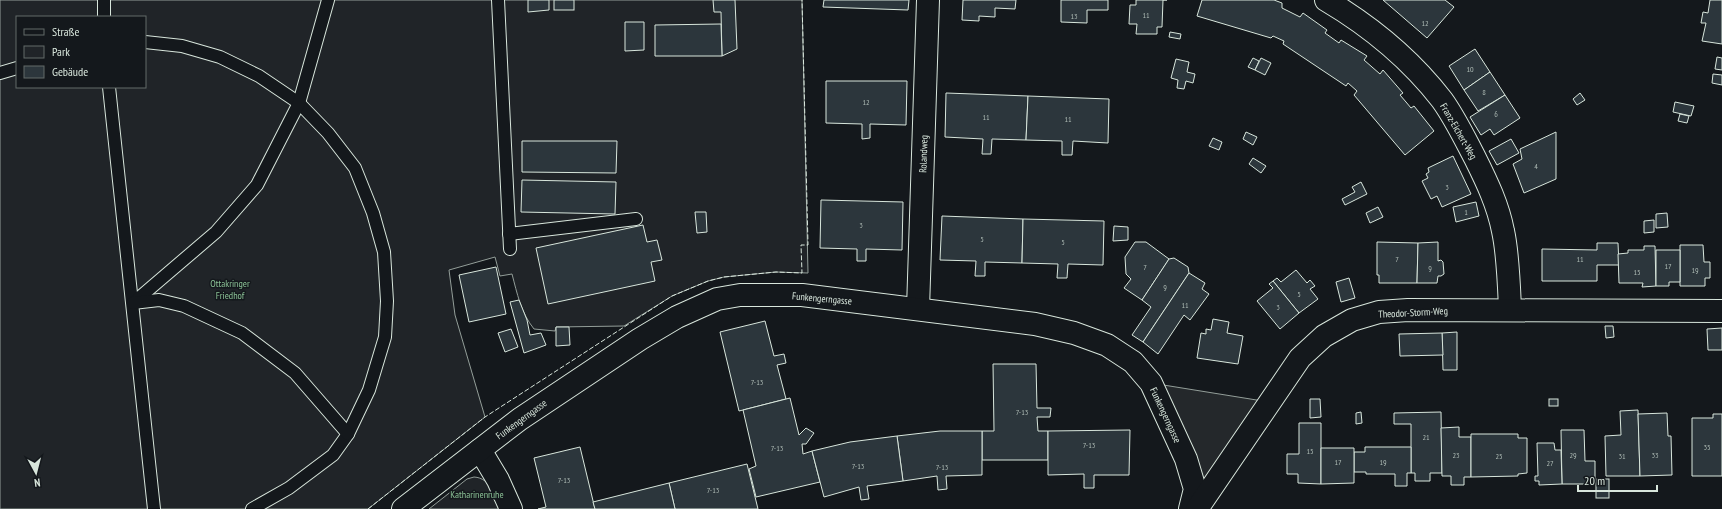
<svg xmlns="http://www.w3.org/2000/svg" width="1722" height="509" font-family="'PT Sans Narrow',sans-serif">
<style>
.green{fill:#202428;stroke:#939e99;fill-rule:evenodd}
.parking{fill:#24282b;stroke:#939e99}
.building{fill:#2c363c;stroke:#d8e6dc}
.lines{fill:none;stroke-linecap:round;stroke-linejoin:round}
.lane-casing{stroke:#d8e6dc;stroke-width:14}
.street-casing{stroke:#d8e6dc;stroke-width:24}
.lane{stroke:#14181c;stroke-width:12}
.street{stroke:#14181c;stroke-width:22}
.fence{stroke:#d8e6dc;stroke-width:1;stroke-dasharray:5 2;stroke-linecap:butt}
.labels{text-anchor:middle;stroke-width:3;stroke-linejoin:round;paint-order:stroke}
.number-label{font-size:8px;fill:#adbab4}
.street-label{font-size:10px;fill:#d8e6dc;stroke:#14181c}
.park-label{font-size:10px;fill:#8ac095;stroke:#14181c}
</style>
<rect width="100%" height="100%" fill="#14181c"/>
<g class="green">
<path d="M 0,0 L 802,0 L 808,273 L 776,272 L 724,277 L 708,281 L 672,296 L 624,326 L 556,327 L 555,331 L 534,329 C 521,313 517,293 512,274 L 500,276 L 495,257 L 449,270 L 455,315 L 485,417 L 368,509 L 0,509 ZM 17,17 L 145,17 L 145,87 L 17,87 Z"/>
<path d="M 474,477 C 491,478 494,496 501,509 L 429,509 L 467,479 Z"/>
</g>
<polygon class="parking" points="1151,383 1269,402 1197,509"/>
<g class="building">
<polygon points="528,0 549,0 549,10 528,12"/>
<rect x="554" y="0" width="20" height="10"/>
<polygon points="713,0 735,0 737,49 722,56 721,12 714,12"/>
<polygon points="824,0 909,0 908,10 823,7"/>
<polygon points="963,0 1016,0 1015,9 995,8 995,17 979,16 979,21 962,20"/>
<polygon points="1061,0 1108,0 1108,10 1087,10 1087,23 1061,22"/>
<polygon points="1136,0 1167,0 1163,0 1162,27 1157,27 1157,34 1136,34 1137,24 1129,24 1130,5 1136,5"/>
<polygon points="1202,0 1274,0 1282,3 1282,8 1300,17 1303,13 1327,30 1325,33 1339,43 1341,40 1367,56 1364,60 1380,74 1383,70 1403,93 1400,95 1406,102 1411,108 1414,106 1434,131 1405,155 1354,95 1357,91 1348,83 1346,86 1283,44 1284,41 1273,36 1271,38 1197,16"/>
<polygon points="1383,0 1445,0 1454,7 1427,38"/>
<polygon points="1710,0 1722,0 1722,44 1702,41 1706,23 1701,23 1703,12 1708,13"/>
<polygon points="625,22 644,22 644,50 625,51"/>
<polygon points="721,24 722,56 655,56 655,25"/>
<polygon points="1170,32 1181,34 1180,39 1169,37"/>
<polygon points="1475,49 1490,72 1464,90 1449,66"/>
<polygon points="1717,57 1722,58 1722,70 1715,69"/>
<polygon points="1253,58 1259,61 1255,70 1248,67"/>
<polygon points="1261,58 1271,63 1265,75 1255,70"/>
<polygon points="1176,59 1189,62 1187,72 1195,74 1193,83 1186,81 1184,89 1177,88 1178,80 1171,78"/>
<polygon points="1490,72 1505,95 1478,111 1464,90"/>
<polygon points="1713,74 1722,75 1722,85 1712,83"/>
<polygon points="826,81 907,81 906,125 870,124 870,138 862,139 862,124 826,123"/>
<polygon points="946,93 1028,96 1026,140 992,139 991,154 982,154 983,139 945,137"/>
<polygon points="1580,93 1585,100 1577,105 1573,99"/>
<polygon points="1505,95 1520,118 1494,135 1490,129 1481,135 1470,117"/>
<polygon points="1028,96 1109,99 1108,143 1073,141 1072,155 1062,155 1062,141 1026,140"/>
<polygon points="1675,102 1694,106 1691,116 1673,112"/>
<polygon points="1680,114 1689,116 1687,123 1678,121"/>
<polygon points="1246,132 1257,137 1253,145 1243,139"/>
<polygon points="1556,132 1556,179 1524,193 1513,164 1522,159 1520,149"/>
<polygon points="1213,138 1222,142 1219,150 1209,146"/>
<polygon points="1511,139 1519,153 1497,165 1489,151"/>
<polygon points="522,141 617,141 616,173 522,172"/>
<polygon points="1453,156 1471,194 1442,207 1437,196 1431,199 1422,181 1428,178 1426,174 1429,172 1428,168"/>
<polygon points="1253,158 1266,166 1261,173 1249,164"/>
<polygon points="522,180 616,182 615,214 521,212"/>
<polygon points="1361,182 1367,194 1345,205 1342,199 1355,192 1352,187"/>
<polygon points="821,200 903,202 902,250 866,249 866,261 857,261 857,249 820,248"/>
<polygon points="1476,202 1479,216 1456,222 1453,207"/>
<polygon points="1378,207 1383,217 1370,223 1366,213"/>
<polygon points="695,212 706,212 707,232 697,233"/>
<polygon points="1667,213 1668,227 1656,228 1656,214"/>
<polygon points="942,216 1023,219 1022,263 985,262 985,276 975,276 976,261 940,260"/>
<polygon points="1023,219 1104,221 1103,265 1068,264 1067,278 1057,278 1058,264 1022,263"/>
<polygon points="1654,220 1654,232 1644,233 1644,221"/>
<polygon points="643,225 647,242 657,240 662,260 651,262 655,281 548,304 536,248"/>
<polygon points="1114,226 1128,227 1128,240 1113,241"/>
<polygon points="1135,242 1146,242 1169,259 1142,300 1124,288 1131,279 1126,274 1125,257"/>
<polygon points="1377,242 1418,243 1417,283 1379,283 1379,275 1377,275"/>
<polygon points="1438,242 1438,261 1441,260 1443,262 1444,274 1441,276 1438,276 1437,283 1417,283 1418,243"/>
<polygon points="1597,243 1618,243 1619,265 1597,265 1597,281 1542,281 1542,249 1597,250"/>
<polygon points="1680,245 1703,245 1704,262 1710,262 1710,278 1705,278 1705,286 1680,286"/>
<polygon points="1644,246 1655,246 1656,286 1642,287 1643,283 1619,283 1618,254 1628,253 1628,250 1644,250"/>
<polygon points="1656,250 1680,250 1680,282 1669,282 1669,286 1656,286"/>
<polygon points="1174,258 1188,267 1189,273 1143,342 1132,335 1151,307 1142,300 1169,259"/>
<polygon points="496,267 506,314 469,322 459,275"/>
<polygon points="1296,270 1307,283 1310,280 1315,286 1310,289 1318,299 1299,313 1273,281 1277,278 1281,282"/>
<polygon points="1189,273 1205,283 1202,289 1209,294 1190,320 1184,315 1158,354 1143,342"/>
<polygon points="1349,278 1355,298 1341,302 1336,282"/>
<polygon points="1273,281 1299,313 1280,329 1257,301 1273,288 1269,284"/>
<polygon points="519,300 527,320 530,335 541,333 546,345 524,353 510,302"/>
<polygon points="1213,319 1229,322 1227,333 1243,336 1238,364 1197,358 1201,333 1206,334 1206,329 1211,330"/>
<polygon points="765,321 774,356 784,354 786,363 777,365 786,399 739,411 720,332"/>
<polygon points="1605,326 1613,326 1614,337 1606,338"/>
<polygon points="556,327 569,327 570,345 556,346"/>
<polygon points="1722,328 1722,350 1708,350 1707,329"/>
<polygon points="511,329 518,347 505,352 498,333"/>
<polygon points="1457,332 1457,370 1443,370 1442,333"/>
<polygon points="1442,333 1443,355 1400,356 1399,334"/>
<polygon points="993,364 1036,364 1037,408 1051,408 1050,417 1037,417 1038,431 1048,431 1048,460 982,460 982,431 994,431"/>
<polygon points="790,398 799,435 806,428 814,433 806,444 802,444 803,454 812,451 820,482 756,497 749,469 756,466 743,410"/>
<polygon points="1310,399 1320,399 1321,417 1310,418"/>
<rect x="1549" y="399" width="9" height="7"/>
<polygon points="1638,410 1640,476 1606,476 1605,436 1621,435 1620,411"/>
<polygon points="1361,412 1362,423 1356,424 1356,413"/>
<polygon points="1441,412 1442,473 1430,473 1430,481 1415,481 1415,473 1411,473 1411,424 1394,424 1394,413"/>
<polygon points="1667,413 1668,436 1671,436 1672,475 1640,476 1638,414"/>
<polygon points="1713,414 1722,414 1722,476 1692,476 1692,418 1713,418"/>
<polygon points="1299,423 1321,423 1321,484 1298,483 1298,474 1287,474 1287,454 1299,454"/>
<polygon points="1459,427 1459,437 1471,437 1471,477 1464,477 1464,485 1451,485 1451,476 1442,476 1441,428"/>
<polygon points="1130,430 1129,475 1094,475 1094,488 1084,488 1084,474 1048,475 1048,431"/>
<polygon points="1561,430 1584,430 1585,461 1595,461 1595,484 1562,484"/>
<polygon points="940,431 982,431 982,475 946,476 947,489 938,490 937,476 903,481 897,436"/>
<polygon points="1471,434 1518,434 1518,438 1527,438 1527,473 1518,474 1518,476 1471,477"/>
<polygon points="897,436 903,481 867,486 869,499 861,500 859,487 824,497 812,451 850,442"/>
<polygon points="1537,443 1554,443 1555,450 1561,450 1562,484 1539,485 1539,481 1535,481 1535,476 1538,476"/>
<polygon points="580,447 595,509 538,509 546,507 534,458"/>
<polygon points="1365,447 1411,447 1411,473 1407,473 1407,486 1395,486 1395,474 1366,474 1366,472 1354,472 1354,452 1365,452"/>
<polygon points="1321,448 1354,448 1354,483 1321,484"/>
<polygon points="747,464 758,509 675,509 669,483"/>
<rect x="1596" y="479" width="13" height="19"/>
<polygon points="669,483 675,509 595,509 593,502"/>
</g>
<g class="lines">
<g class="lane-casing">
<g id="lane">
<polyline points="104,0 104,17"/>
<polyline points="498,0 510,249"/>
<polyline points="145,42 182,46 220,57 259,76 299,103 328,133 355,168 373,213 384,252 387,301 385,337 369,390 348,434 333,455 289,488 252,509"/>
<polyline points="0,73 17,68"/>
<polyline points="109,87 154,509"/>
<polyline points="509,234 636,219"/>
<polyline points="133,303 216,232 257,185 299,103 328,0"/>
<polyline points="133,303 159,300 184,306 242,333 295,373 348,434"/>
</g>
</g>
<g class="street-casing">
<g id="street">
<path d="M 1326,0 C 1370,26 1411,60 1442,100 C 1455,118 1465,139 1475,158 C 1487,182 1498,205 1503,231 C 1508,253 1509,286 1510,309"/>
<polyline points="918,309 928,0"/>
<polyline points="480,450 498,480 511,509"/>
<polyline points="403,509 520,419 640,339 677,317 717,299 740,295 802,295 1035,324 1074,333 1107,345 1133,362 1151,383 1186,459 1195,489 1190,509"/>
<polyline points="1197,509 1300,358 1324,336 1352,320 1379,312 1408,310 1722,311"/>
</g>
</g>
<use href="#lane" class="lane"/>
<use href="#street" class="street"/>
<polyline class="fence" points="368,509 485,417 672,296 708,281 724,277 776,272 802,273 801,245 808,245 802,0"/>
</g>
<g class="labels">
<g class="number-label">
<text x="1146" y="18">11</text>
<text x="1074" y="19">13</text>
<text x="1425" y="26">12</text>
<text x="1470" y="72">10</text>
<text x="1484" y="95">8</text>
<text x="866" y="105">12</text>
<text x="1496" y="117">6</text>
<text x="986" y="120">11</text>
<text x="1068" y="122">11</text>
<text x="1536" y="169">4</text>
<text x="1447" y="190">3</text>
<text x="1466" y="215">1</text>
<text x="861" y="228">3</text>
<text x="982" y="242">5</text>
<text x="1063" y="245">5</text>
<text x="1397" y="262">7</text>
<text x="1580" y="262">11</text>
<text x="1668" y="269">17</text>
<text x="1145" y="270">7</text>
<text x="1430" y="271">9</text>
<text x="1695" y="273">19</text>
<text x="1637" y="275">15</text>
<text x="1165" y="290">9</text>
<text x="1299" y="297">5</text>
<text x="1185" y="308">11</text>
<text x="1278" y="310">3</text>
<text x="757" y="385">7-13</text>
<text x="1022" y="415">7-13</text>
<text x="1426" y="440">21</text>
<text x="1089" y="448">7-13</text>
<text x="1707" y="450">35</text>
<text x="777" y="451">7-13</text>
<text x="1310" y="454">15</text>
<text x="1456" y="458">23</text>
<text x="1573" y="458">29</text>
<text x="1655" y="458">33</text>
<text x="1499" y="459">25</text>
<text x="1622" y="459">31</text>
<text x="1338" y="465">17</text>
<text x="1383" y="465">19</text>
<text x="1550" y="466">27</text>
<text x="858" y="469">7-13</text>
<text x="942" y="470">7-13</text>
<text x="564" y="483">7-13</text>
<text x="713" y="493">7-13</text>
</g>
<g class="street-label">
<text transform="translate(1459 131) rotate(60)" y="4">Franz-Eichert-Weg</text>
<text transform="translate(923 154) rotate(-88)" y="4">Rolandweg</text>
<text transform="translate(822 298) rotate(5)" y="4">Funkengerngasse</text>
<text transform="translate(1413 312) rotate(-3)" y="4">Theodor-Storm-Weg</text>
<text transform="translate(1166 415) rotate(65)" y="4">Funkengerngasse</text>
<text transform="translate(521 419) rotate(-36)" y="4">Funkengerngasse</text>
</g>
<g class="park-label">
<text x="230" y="287">Ottakringer<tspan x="230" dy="12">Friedhof</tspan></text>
<text x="477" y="498">Katharinenruhe</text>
</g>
</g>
<rect x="16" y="16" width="130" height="72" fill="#14181c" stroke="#626a69"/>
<rect x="24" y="29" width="20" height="6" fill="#14181c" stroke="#626a69"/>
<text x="52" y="36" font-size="12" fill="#d8e6dc">Straße</text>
<rect x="24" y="46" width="20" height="12" fill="#202428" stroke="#626a69"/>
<text x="52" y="56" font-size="12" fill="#d8e6dc">Park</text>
<rect x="24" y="66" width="20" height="12" fill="#2c363c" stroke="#626a69"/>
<text x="52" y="76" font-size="12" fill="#d8e6dc">Gebäude</text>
<g transform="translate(36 473) rotate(173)" stroke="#14181c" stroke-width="3" paint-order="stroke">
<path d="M0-3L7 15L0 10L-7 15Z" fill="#d8e6dc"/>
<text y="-6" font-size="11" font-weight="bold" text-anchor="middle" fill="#d8e6dc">N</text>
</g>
<path d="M1578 485v6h79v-6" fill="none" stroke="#d8e6dc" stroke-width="2"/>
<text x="1584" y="485" font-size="12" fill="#d8e6dc" stroke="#14181c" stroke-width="3" paint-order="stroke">20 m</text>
</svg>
